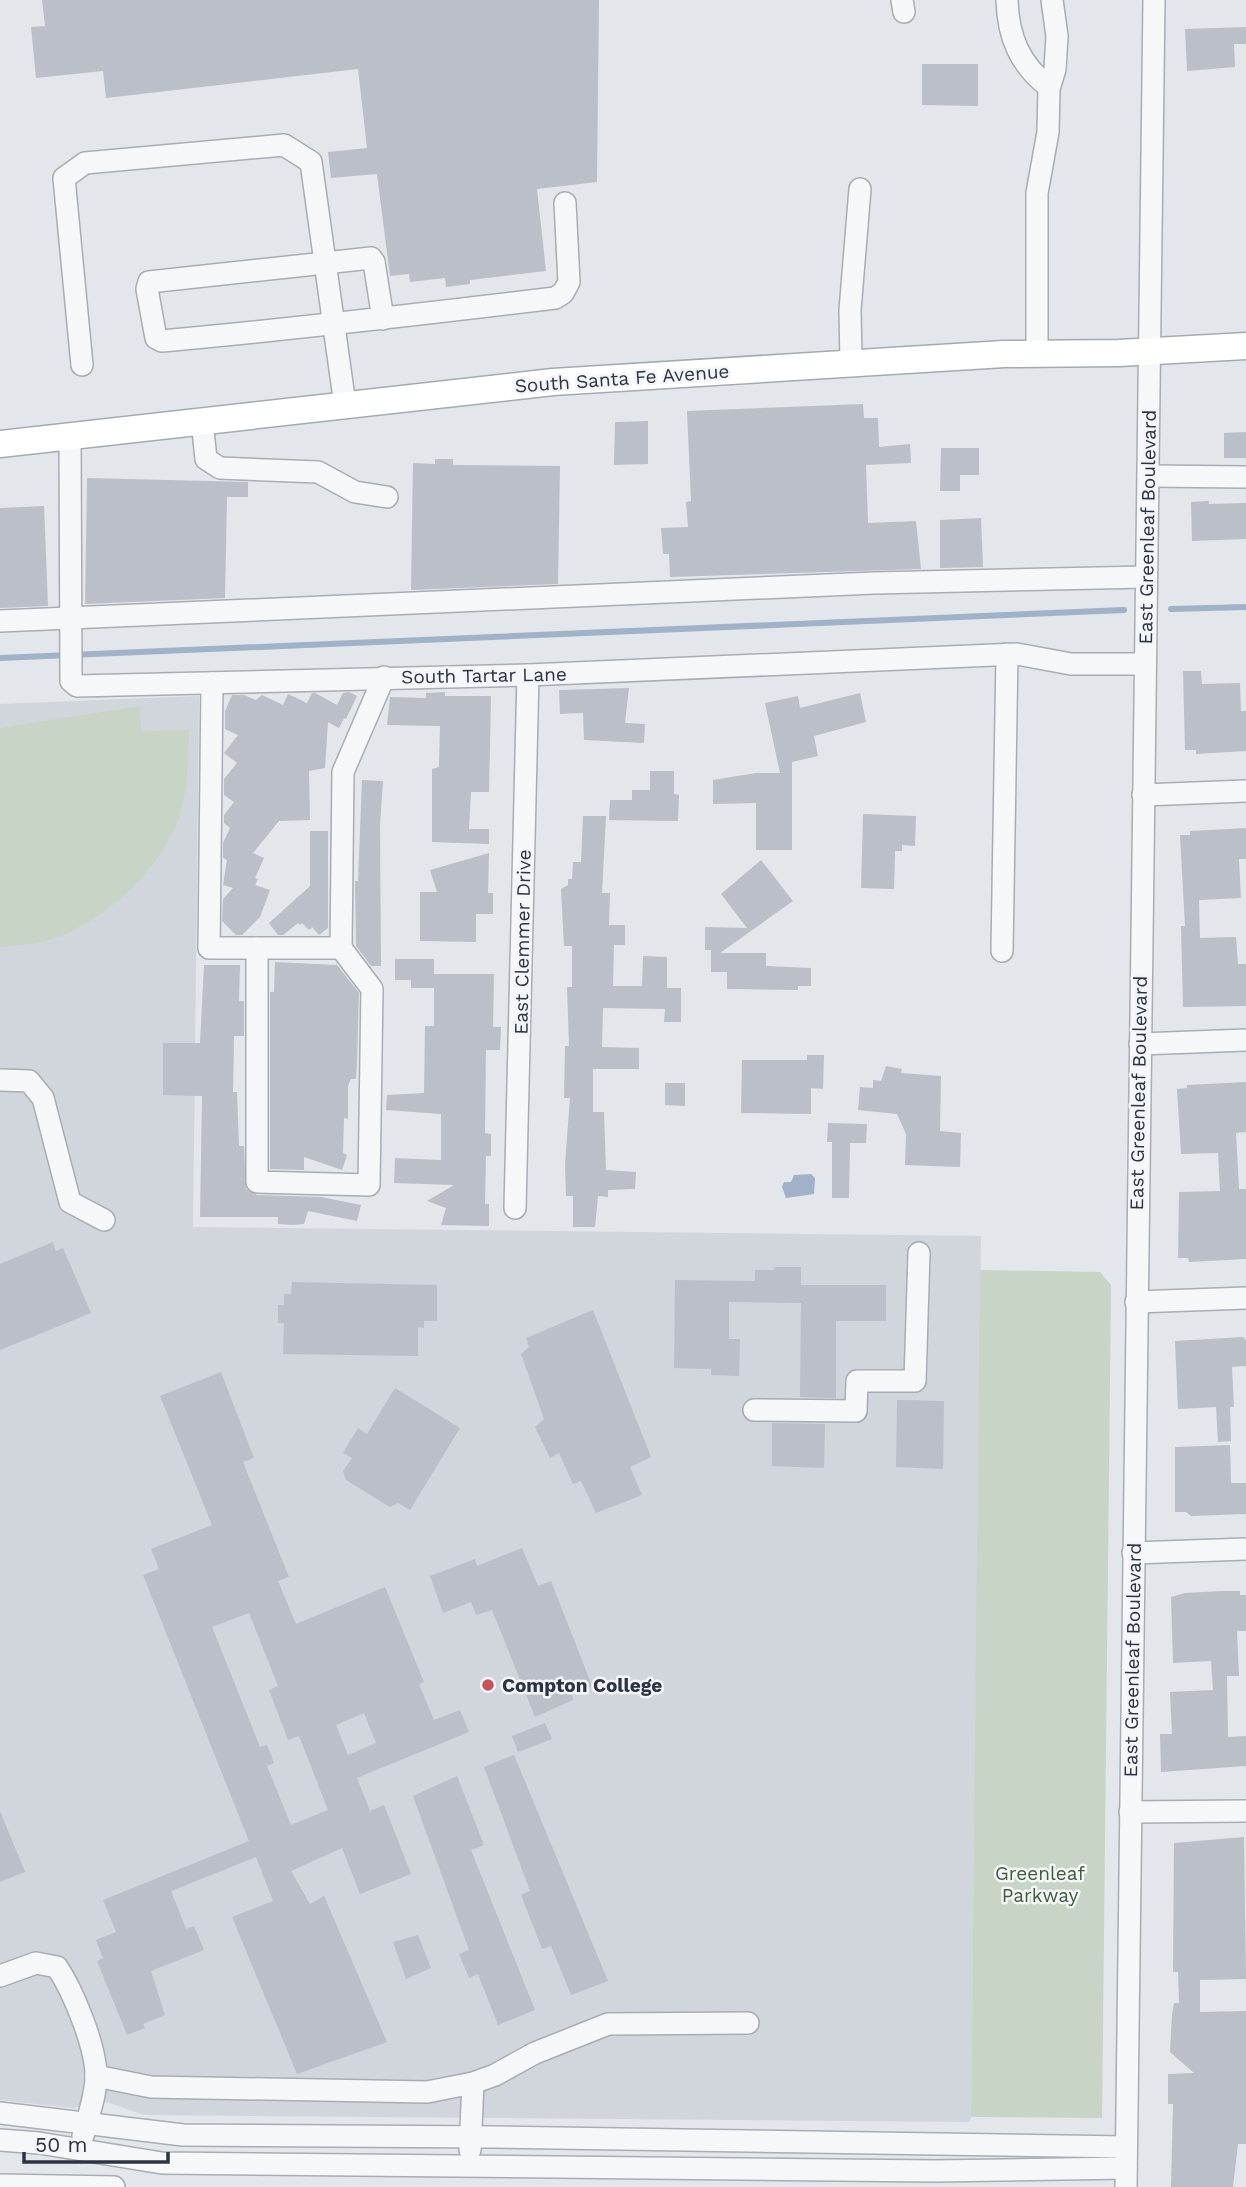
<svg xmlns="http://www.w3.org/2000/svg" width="1246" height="2187" font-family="'Work Sans',sans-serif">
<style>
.built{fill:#d1d5dc}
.green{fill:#c8d4c5}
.water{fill:#a1b2c8}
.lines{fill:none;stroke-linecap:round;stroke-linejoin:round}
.stream{stroke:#a1b2c8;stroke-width:6}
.building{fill:#bbbfc7;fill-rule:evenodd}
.minor-casing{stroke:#a8adb4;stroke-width:24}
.major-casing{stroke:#a3aab5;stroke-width:29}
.minor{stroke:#f6f7f9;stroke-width:21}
.major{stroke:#fff;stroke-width:26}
.poi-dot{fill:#c7515d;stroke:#f3f5f8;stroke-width:2.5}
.labels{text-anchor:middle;stroke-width:5;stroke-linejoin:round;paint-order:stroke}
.street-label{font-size:19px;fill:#2c3342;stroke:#f3f5f8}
.poi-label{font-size:19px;font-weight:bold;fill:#2c3342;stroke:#f3f5f8;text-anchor:start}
.park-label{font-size:19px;fill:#3f5d3a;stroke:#f3f5f8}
</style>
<rect width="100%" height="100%" fill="#e3e6ea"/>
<polygon class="built" points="199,696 193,1227 981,1236 971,2117 969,2122 144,2115 107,2102 73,2108 0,2100 0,704"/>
<g class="green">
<path d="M 140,706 L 141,731 L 189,730 C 188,762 188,795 176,825 C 154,877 97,927 43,942 C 29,945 14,945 0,947 L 0,728 Z"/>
<polygon points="980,1270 1100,1272 1111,1285 1102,2118 971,2117"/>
</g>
<polygon class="water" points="811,1174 815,1178 814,1194 786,1198 782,1187 784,1182 791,1182 794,1175"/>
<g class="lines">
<g class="stream">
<polyline points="1171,609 1246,607"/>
<polyline points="0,658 1124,610"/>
</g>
</g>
<g class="building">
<polygon points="42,0 599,0 597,182 537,189 546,271 470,280 470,284 446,287 445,278 410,282 409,274 390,276 377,174 331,178 328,152 367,148 358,69 106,98 103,71 36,78 31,27 45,26"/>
<polygon points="1246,27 1246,44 1234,44 1235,67 1187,71 1185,29"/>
<polygon points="922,64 978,64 978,106 922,105"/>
<polygon points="863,404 864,418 878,418 879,447 910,444 911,463 866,465 868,523 916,521 921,569 670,577 669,554 663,554 661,528 688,527 686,502 691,501 687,411"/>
<polygon points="648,421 648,464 614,465 615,422"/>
<polygon points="1246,432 1246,458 1224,458 1224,433"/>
<polygon points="941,448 979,448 979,475 960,475 960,491 940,491"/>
<polygon points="435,459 453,459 453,465 560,466 558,584 411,590 413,463 435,464"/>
<polygon points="87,478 248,482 248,497 227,497 225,598 85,604"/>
<polygon points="1209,501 1209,504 1246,503 1246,539 1192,541 1191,502"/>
<polygon points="44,506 48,606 0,608 0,508"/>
<polygon points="981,518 983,567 940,568 940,520"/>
<polygon points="1183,671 1201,671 1202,684 1240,683 1241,711 1246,711 1246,751 1196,754 1196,750 1185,750"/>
<polygon points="629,688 625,723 645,724 644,743 584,740 583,713 560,714 559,690"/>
<polygon points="349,692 357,696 346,719 344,718 339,728 328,722 325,768 309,771 310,820 279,821 253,853 264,858 255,878 258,879 255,885 270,890 260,917 242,935 236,935 222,921 223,899 233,888 223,885 227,860 223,858 223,843 230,828 224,823 224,815 234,802 224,795 224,779 237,763 224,753 238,735 225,729 225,711 232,695 244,695 256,700 262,695 283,705 288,694 307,703 312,693 315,693 337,705 343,693"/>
<polygon points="445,692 445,696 491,696 489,792 471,792 469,829 489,829 489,844 432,842 432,769 439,767 440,726 387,725 390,697 426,698 426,693"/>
<polygon points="860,693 866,722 814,736 818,756 792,762 792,850 756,850 756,803 713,804 713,780 756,773 780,773 765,703 798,696 800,708"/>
<polygon points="650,771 674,771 674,794 679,795 678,821 609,820 610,800 632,800 632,790 650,790"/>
<polygon points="362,780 383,781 380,825 381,966 371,966 356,946 355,881 358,881"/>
<polygon points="863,814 916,816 915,846 902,845 902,851 895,851 894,889 861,888"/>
<polygon points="583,816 606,816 602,893 610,893 609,925 625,925 625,945 614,945 613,986 642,986 643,956 667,957 667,988 681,988 681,1022 664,1022 665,1009 603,1008 602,1047 639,1048 639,1069 593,1069 593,1112 604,1112 606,1170 636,1172 635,1189 608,1190 608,1197 598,1196 595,1227 573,1227 573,1196 566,1196 565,1164 570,1098 564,1098 565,1046 569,1046 567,987 572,987 572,946 564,946 561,889 568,885 568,879 572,879 573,862 581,862"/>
<polygon points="1246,828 1246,859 1239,859 1241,898 1199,900 1200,938 1236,937 1238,964 1246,964 1246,1006 1183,1007 1181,926 1185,926 1180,835 1190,835 1190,831"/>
<polygon points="310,831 328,831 328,928 319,935 312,927 309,930 302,923 300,925 298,923 283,935 278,935 269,923 310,886"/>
<polygon points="489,853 488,893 493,893 493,914 476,914 476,942 420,941 420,892 437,892 430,870"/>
<polygon points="761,860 793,901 720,953 766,953 766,966 811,968 811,986 798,986 798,990 727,989 727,972 711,972 711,950 705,950 705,927 747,928 721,894"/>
<polygon points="395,959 434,959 434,974 494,974 493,1027 501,1027 500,1050 486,1050 485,1133 491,1134 491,1156 486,1156 485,1204 489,1204 489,1226 441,1225 446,1208 427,1201 454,1185 394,1183 395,1158 441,1160 441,1114 386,1110 387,1095 424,1093 425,1026 434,1026 434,988 411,988 411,980 395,980"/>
<polygon points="275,962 337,965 359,993 357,1063 356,1079 351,1079 348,1086 348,1119 344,1118 343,1153 347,1155 342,1170 304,1157 304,1170 270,1169 270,992 274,992"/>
<polygon points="204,965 240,965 239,1001 244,1001 244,1036 234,1036 233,1092 237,1092 239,1146 244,1146 246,1189 257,1195 321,1197 361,1205 357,1221 308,1211 304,1224 293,1225 278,1224 278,1217 200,1217 202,1096 163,1095 163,1043 200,1043"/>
<polygon points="807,1055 824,1055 823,1089 811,1088 811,1114 741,1113 742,1060 807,1060"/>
<polygon points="886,1066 902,1069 901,1073 941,1076 940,1131 961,1133 960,1167 905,1165 906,1134 897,1114 858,1110 860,1087 873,1088 873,1080 881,1081"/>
<polygon points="1246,1082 1246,1132 1236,1133 1239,1189 1246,1189 1246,1259 1189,1262 1188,1258 1178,1258 1179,1192 1220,1191 1218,1153 1181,1154 1177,1089 1187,1088 1187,1085"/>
<polygon points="665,1083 685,1083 685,1106 665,1105"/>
<polygon points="828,1123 867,1124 866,1143 850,1143 849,1198 832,1198 832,1142 827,1142"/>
<polygon points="53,1242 56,1251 63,1248 91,1313 0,1350 0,1264"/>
<polygon points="774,1267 801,1267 801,1285 886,1285 886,1321 836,1321 836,1398 800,1397 801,1303 729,1302 729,1339 740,1339 739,1376 711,1375 711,1369 674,1368 675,1280 755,1281 755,1270 774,1270"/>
<polygon points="292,1282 437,1285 437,1321 424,1321 424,1328 418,1327 418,1356 283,1354 284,1323 278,1323 278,1305 284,1305 284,1294 291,1294"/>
<polygon points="593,1310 651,1457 630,1467 642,1495 596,1513 581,1481 573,1484 559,1453 550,1458 535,1427 544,1419 521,1354 529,1347 526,1338"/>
<polygon points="1243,1337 1246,1340 1246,1366 1232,1367 1234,1407 1230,1407 1231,1441 1218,1442 1216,1407 1178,1409 1175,1341"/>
<path d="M 221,1372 L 254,1458 L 243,1462 L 289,1577 L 278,1581 L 296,1624 L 385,1587 L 424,1682 L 419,1684 L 434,1720 L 460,1710 L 469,1732 L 357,1778 L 370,1811 L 384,1805 L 411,1874 L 360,1894 L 342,1848 L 291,1871 L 310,1904 L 324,1896 L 387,2042 L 297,2074 L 232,1917 L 273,1901 L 256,1857 L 171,1891 L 186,1929 L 194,1926 L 204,1950 L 151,1971 L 165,2015 L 143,2024 L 145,2028 L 127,2035 L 97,1961 L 103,1958 L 96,1940 L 116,1932 L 103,1900 L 249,1841 L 143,1575 L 159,1569 L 151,1549 L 212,1525 L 160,1396 ZM 249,1613 L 278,1686 L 269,1690 L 288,1740 L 299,1736 L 328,1810 L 291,1825 L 267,1766 L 274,1763 L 267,1745 L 260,1747 L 212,1627 ZM 364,1713 L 376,1743 L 348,1755 L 336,1725 Z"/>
<polygon points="395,1388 460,1428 410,1510 398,1503 390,1507 346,1480 343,1471 352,1458 343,1453 358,1428 367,1434"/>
<polygon points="897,1400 944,1401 943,1469 896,1467"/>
<polygon points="772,1423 825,1424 824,1468 772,1466"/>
<polygon points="1230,1445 1231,1483 1246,1483 1246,1514 1191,1516 1186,1512 1175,1512 1175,1447"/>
<polygon points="522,1548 538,1586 551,1581 592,1686 572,1694 573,1700 535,1717 492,1610 476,1615 471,1602 443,1613 430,1576 475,1559 477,1566"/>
<polygon points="1222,1591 1240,1591 1240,1595 1246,1595 1246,1631 1237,1631 1239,1676 1227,1676 1228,1737 1246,1736 1246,1766 1161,1772 1160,1734 1172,1734 1170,1692 1213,1690 1211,1661 1173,1663 1171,1597 1185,1593"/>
<polygon points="545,1723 552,1739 518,1752 512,1736"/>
<polygon points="514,1755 608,1981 571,1995 551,1946 542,1949 521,1895 530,1891 484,1767"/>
<polygon points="457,1776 484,1845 471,1850 535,2010 498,2025 478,1974 469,1978 459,1954 469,1950 413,1796"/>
<polygon points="0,1811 25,1872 0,1882"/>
<polygon points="1244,1837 1246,1979 1200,1980 1200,2012 1246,2011 1246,2144 1238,2144 1233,2187 1171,2187 1173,2104 1168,2104 1168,2074 1194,2073 1170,2052 1172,2015 1174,2003 1179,2003 1178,1972 1173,1972 1174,1843"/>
<polygon points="418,1935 431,1968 406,1979 393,1942"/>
</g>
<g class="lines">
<g class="minor-casing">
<g id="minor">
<polyline points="902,0 904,12"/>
<path d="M 1007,0 C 1008,37 1020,65 1049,87"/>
<path d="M 383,319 L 374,262 L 371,258 L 149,282 L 147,289 L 156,338 L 162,341 C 293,329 424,314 555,298 L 563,293 L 569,282 L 565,203"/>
<polyline points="1037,354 1037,193 1048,132 1049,89 1055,69 1057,36 1052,0"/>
<polyline points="851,362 850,310 860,189"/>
<polyline points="82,365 64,178 85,163 284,145 311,162 345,405"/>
<polyline points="202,421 206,459 220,468 318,472 355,492 387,497"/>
<polyline points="70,435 71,681 77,686 528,675 1017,654 1071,664 1144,664"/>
<polyline points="1148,476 1246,477"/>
<polyline points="0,621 874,583 1146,577"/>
<polyline points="212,683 209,948 341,948 343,772 384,677"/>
<polyline points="1143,795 1246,791"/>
<polyline points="257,948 257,1182 369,1185 372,989 341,948"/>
<polyline points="1002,951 1007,654"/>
<polyline points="1140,1044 1246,1040"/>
<polyline points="0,1080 29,1081 43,1098 70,1202 104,1220"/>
<polyline points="515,1208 528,675"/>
<polyline points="1136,1302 1246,1298"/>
<polyline points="754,1410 856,1411 857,1381 915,1381 919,1253"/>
<polyline points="1133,1553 1246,1549"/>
<polyline points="1130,1812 1246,1811"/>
<path d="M 0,1976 L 36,1963 L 57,1967 C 73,1991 96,2046 96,2076 C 96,2096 88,2116 83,2136"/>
<polyline points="96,2076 151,2087 427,2092 473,2083 495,2075 535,2053 608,2024 748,2023"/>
<polyline points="0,2113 183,2135 494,2137 1126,2147"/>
<polyline points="0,2140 39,2143 162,2163 936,2171 1126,2168"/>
<polyline points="470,2150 473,2083"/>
<polyline points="0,2185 114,2187"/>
<polyline points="1126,2187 1154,0"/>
</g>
</g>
<g class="major-casing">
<polyline id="major" points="0,444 553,382 1004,354 1119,353 1246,346"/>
</g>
<use href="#minor" class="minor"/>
<use href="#major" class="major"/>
</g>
<circle class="poi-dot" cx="488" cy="1685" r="7"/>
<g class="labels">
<g class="street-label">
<text transform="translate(622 378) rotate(-4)" y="7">South Santa Fe Avenue</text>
<text transform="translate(1147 527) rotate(-89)" y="7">East Greenleaf Boulevard</text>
<text transform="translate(484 675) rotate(-1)" y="7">South Tartar Lane</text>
<text transform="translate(522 942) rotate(-89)" y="7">East Clemmer Drive</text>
<text transform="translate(1138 1093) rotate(-89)" y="7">East Greenleaf Boulevard</text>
<text transform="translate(1132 1660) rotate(-89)" y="7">East Greenleaf Boulevard</text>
</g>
<g class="poi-label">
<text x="502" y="1692">Compton College</text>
</g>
<g class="park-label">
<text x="1040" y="1880">Greenleaf<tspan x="1040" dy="22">Parkway</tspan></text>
</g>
</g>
<path d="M24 2152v10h144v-10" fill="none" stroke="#2c3342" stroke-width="3.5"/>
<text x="35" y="2152" font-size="21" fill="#2c3342" stroke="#f3f5f8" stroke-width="5" paint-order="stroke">50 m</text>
</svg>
